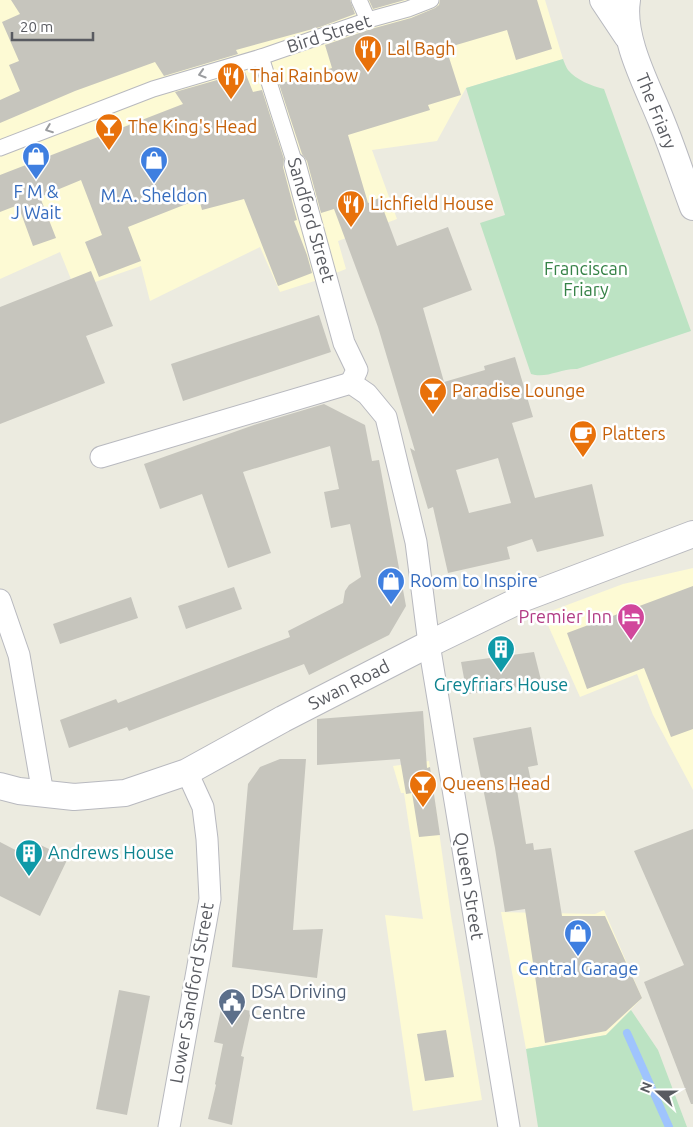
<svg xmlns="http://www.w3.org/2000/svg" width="693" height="1127" font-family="Ubuntu,sans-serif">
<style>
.commercial{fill:#fdfad4}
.green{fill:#bce3c3}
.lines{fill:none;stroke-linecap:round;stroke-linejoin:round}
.stream{stroke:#9fc4fd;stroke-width:8}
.building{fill:#c6c5bd;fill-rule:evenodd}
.pedestrian-casing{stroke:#b8b9bf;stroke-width:17}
.minor-casing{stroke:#b8b9bf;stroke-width:23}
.tertiary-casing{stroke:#b8b9bf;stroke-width:28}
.pedestrian{stroke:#fff;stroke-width:15}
.minor{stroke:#fff;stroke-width:21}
.tertiary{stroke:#fff;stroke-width:26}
.oneway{stroke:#9b9da0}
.labels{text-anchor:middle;stroke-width:5;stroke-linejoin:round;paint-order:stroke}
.street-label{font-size:18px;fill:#595b61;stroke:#fff}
.food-label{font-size:18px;fill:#c56008;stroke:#fff;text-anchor:start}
.shop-label{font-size:18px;fill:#366cbe;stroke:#fff}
.park-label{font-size:18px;fill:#368247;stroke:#fff}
.hotel-label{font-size:18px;fill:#b23c85;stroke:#fff;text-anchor:end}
.culture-label{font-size:18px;fill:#0d838f;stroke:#fff}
.service-label{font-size:18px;fill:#4e5e75;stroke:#fff;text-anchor:start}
</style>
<rect width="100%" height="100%" fill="#ecebe0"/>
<g class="commercial">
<polygon points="0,0 545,0 563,59 466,88 437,141 372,150 397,219 338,241 346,269 321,279 280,292 260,247 150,301 141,266 75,289 60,252 0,279"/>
<polygon points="693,568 693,790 653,715 637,674 580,697 543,614 623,584"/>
<polygon points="429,761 451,916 482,1100 413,1111 385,915 423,919 404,793 401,793 393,766"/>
<polygon points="604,910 642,998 606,1035 526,1049 501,912 595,914"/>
</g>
<g class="green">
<path d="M 563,59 C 564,62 566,67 568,70 C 576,80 592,86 604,89 L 691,331 L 577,369 C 562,368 546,379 531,374 L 480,223 L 505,215 L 466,88 Z"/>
<polygon points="631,1010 658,1050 687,1127 538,1127 526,1049 606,1035"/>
</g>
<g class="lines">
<polyline class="stream" points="627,1033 669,1127"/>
</g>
<g class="building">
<polygon points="11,0 350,0 355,14 320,27 236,50 238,54 164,76 155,62 75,91 0,123 0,100 20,91 9,65 19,61 2,22 20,14"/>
<polygon points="369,0 405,0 373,9"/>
<path d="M 440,0 L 537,0 L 552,49 L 516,60 L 507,30 L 446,48 L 461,95 L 428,105 L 430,110 L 348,135 L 368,203 L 379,198 L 397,246 L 448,227 L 472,290 L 423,308 L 444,382 L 485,370 L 484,366 L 515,357 L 533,417 L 512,423 L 535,498 L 592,484 L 604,536 L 537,552 L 532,539 L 507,547 L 510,559 L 448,573 L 433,507 L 428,509 L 410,448 L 415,451 L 378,327 L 334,209 L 321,213 L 307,161 L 302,154 L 279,84 L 332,68 L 325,45 L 371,29 L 411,18 L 435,8 L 439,5 ZM 498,458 L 511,503 L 469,513 L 456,470 Z"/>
<polygon points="245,72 253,92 262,90 284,159 283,167 297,220 294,221 307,255 312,273 278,286 244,199 202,210 199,199 128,227 141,261 99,277 85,242 102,235 81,180 40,197 56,238 33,246 18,205 0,212 0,175 183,104 175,92"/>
<polygon points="91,271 113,326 86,336 105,383 0,424 0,307"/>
<polygon points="319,315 331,352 183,401 171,364"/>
<polygon points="324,404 365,425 372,461 379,460 406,606 389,635 309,675 304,664 129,731 127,727 69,748 60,720 116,699 118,703 290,637 288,631 343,603 345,591 349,585 361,577 350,524 331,528 324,492 339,489 330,446 243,472 271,553 228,568 202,494 160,509 144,464 257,424"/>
<polygon points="693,586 693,729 671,737 644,668 587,689 567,633"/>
<polygon points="234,587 242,609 186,629 178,606"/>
<polygon points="131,597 138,618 60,644 53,624"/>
<polygon points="534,652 542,684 467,694 461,662"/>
<polygon points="423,711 427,768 430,767 440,835 419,837 412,793 406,794 400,759 317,765 317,719"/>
<polygon points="531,727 538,765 528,767 531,781 516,784 526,844 533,843 534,850 551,848 562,916 605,916 642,998 606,1031 545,1043 525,909 505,912 495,848 473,738"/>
<polygon points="280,759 306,759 293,930 323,929 317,978 232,967 248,784 260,767"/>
<polygon points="693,829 693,1104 691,1104 644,982 684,965 634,851"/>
<polygon points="32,841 68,858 40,916 0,896 0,842 25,855"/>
<polygon points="119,990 150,996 127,1115 96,1109"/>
<polygon points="222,1005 251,1011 241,1056 244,1057 232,1125 208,1119 216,1085 215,1084 223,1044 214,1042"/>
<polygon points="446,1030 454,1077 425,1081 417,1034"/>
</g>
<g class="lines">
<g class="pedestrian-casing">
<g id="pedestrian">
<polyline points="359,0 368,20"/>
<polyline points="261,57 295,164"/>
<polyline points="0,148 153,89 261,57 368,20 408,9 431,0"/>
</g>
</g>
<g class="minor-casing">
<g id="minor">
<polyline points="295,164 344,343 357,370 351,383"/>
<polyline points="101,457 351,383 367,394 386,417 416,542 429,644 509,1127"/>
<polyline points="0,600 19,655 43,794"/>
<polyline points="169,1127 210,899 207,839 203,807 187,772"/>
</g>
</g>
<g class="tertiary-casing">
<g id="tertiary">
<polyline points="603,0 627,36"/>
<path d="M 627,0 C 621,38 647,85 661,120 C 673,149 682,178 693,207"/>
<polyline points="0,786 19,791 74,797 125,793 187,772 283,719 429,644 524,598 693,534"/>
</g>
</g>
<use href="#pedestrian" class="pedestrian"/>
<use href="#minor" class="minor"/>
<use href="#tertiary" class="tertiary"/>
</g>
<defs><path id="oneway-chevron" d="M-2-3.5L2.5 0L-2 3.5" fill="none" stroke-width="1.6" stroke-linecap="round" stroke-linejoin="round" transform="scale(1.25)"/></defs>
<g class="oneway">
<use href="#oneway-chevron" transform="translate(202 74) rotate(163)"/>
<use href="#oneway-chevron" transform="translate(49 129) rotate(159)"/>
</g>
<defs>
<g id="restaurant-pin" transform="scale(1.4375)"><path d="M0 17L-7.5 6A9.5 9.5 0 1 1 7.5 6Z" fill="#e8710a" stroke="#fff"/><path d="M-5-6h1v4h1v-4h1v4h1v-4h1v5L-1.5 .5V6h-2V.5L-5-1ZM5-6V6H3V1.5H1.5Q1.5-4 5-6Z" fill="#fff"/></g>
<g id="bar-pin" transform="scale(1.4375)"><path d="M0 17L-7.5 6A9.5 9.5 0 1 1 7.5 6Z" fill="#e8710a" stroke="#fff"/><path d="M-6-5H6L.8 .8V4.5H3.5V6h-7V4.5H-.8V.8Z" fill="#fff"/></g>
<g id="shop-pin" transform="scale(1.4375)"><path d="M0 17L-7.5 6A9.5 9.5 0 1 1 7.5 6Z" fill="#3f7fe0" stroke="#fff"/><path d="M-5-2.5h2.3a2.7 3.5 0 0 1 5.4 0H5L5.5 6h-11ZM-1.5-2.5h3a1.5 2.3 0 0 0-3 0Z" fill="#fff"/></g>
<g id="cafe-pin" transform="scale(1.4375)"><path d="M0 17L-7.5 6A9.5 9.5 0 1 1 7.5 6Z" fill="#e8710a" stroke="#fff"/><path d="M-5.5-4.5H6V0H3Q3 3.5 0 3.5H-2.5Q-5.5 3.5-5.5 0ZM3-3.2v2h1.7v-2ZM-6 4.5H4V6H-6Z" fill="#fff"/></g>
<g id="hotel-pin" transform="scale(1.4375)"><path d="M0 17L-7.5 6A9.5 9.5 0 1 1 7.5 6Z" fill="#d1479c" stroke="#fff"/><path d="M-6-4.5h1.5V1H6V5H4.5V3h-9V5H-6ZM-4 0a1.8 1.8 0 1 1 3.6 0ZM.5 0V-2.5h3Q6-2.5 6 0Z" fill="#fff"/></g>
<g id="building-pin" transform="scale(1.4375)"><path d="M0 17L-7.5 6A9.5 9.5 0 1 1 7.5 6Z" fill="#0f9aa8" stroke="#fff"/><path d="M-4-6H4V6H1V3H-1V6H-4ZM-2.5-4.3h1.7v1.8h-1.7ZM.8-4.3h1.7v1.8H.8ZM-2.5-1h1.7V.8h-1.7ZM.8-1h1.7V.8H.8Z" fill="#fff"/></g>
<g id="civic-pin" transform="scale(1.4375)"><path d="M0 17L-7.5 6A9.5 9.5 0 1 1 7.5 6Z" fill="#5c6f8a" stroke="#fff"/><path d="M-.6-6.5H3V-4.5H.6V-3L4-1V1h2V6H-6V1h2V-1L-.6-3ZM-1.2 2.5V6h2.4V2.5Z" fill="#fff"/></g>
</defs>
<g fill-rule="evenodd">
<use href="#restaurant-pin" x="368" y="49"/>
<use href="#restaurant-pin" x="231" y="76"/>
<use href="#bar-pin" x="109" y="127"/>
<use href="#shop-pin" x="36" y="156"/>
<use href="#shop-pin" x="154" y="160"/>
<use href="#restaurant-pin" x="351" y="204"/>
<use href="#bar-pin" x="433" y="391"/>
<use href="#cafe-pin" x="583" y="434"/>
<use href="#shop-pin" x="391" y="581"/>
<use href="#hotel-pin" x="631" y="617"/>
<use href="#building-pin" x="501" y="649"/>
<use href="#bar-pin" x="423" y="784"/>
<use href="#building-pin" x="29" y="853"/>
<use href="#shop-pin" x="578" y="933"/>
<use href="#civic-pin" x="232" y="1002"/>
</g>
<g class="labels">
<g class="street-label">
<text transform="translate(329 34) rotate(-18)" y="6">Bird Street</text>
<text transform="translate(656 111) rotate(68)" y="6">The Friary</text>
<text transform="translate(311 220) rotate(74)" y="6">Sandford Street</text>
<text transform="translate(349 685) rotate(-27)" y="6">Swan Road</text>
<text transform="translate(469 886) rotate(81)" y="6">Queen Street</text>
<text transform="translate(192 993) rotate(-80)" y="6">Lower Sandford Street</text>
</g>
<g class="food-label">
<text x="387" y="55">Lal Bagh</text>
<text x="250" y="82">Thai Rainbow</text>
<text x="128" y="133">The King's Head</text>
<text x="370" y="210">Lichfield House</text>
<text x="452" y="397">Paradise Lounge</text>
<text x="602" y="440">Platters</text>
<text x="442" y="790">Queens Head</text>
</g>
<g class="shop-label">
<text x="36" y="198">F M &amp;<tspan x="36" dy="21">J Wait</tspan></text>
<text x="154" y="202">M.A. Sheldon</text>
<text x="410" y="587" text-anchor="start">Room to Inspire</text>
<text x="578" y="975">Central Garage</text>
</g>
<g class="park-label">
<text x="586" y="275">Franciscan<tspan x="586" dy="21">Friary</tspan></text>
</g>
<g class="hotel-label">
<text x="612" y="623">Premier Inn</text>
</g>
<g class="culture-label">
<text x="501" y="691">Greyfriars House</text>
<text x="48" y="859" text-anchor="start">Andrews House</text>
</g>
<g class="service-label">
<text x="251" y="998">DSA Driving<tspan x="251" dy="21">Centre</tspan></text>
</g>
</g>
<g transform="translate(658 1092) rotate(291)" stroke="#ffffff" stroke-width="4" paint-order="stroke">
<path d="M0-4L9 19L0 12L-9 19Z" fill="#595b61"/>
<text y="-8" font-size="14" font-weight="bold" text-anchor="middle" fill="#595b61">N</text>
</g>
<path d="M12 32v8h81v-8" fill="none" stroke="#595b61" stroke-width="2.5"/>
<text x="20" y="32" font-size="15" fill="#595b61" stroke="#ffffff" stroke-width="4" paint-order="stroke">20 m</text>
</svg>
